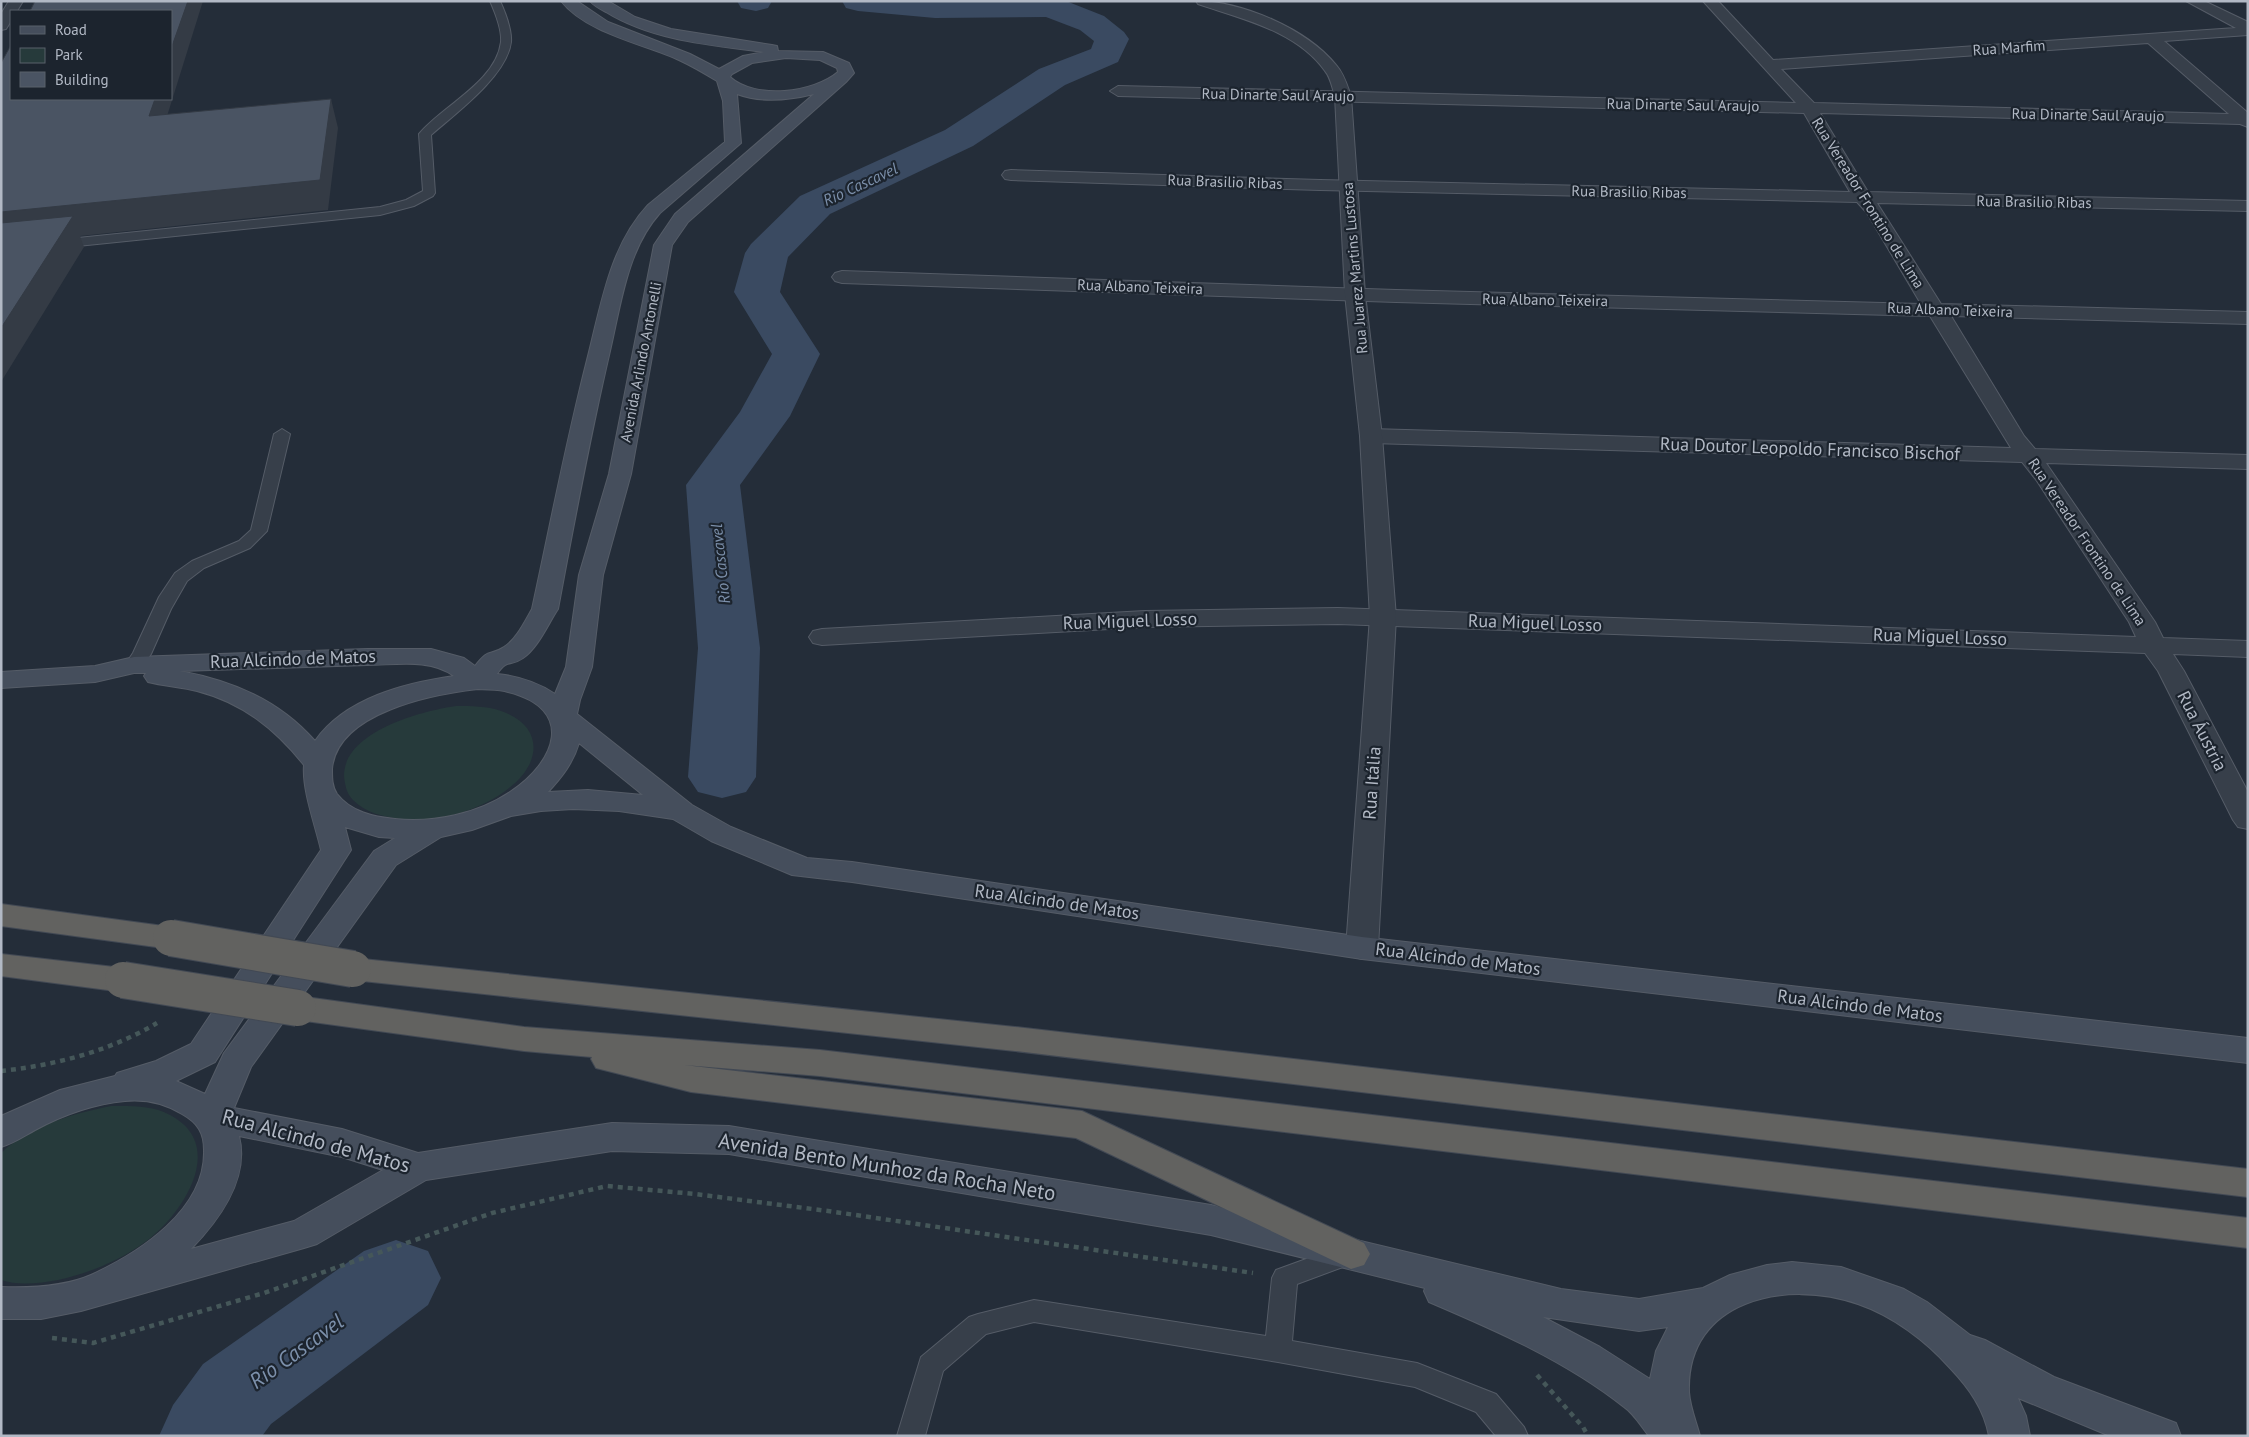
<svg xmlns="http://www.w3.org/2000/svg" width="2249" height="1437" font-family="'PT Sans',sans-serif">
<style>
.green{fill:#263a3b}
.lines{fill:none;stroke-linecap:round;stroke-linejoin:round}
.river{fill:#3a4a61;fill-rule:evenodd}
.service-casing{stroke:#555c67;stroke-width:2}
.minor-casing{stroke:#555c67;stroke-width:2}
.tertiary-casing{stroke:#555c67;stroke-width:2}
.secondary-casing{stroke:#555c67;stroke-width:2}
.trunk-casing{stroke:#424954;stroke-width:2}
.path{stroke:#455759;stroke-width:4.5;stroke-dasharray:5 5;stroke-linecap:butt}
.service{fill:#373f4a;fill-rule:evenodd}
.minor{fill:#373f4a;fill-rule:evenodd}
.tertiary{fill:#373f4a;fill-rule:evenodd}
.secondary{fill:#454e5c;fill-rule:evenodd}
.trunk{fill:#626260;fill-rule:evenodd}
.trunk-bridge-casing{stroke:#424954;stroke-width:38;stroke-linecap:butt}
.trunk-bridge{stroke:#626260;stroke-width:36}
.shaded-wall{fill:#343b45}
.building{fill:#4a5463;stroke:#343b45}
.labels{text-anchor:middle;stroke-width:4.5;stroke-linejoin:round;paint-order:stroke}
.far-street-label{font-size:15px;fill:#b2b9c5;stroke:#1c242e}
.far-water-label{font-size:16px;font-style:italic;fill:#7c90ab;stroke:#1c242e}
.street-label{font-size:18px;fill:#b2b9c5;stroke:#1c242e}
.near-street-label{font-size:21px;fill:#b2b9c5;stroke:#1c242e}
.near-water-label{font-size:22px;font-style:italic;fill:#7c90ab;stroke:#1c242e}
</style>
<rect width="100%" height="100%" fill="#242d39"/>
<g class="green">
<path d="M 456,706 C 471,706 487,706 501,711 C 544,726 542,763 509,788 C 480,811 438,823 402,819 C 384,817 366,813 353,800 C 346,793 345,784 344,776 C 344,731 422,711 456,706 Z"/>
<path d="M 111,1106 C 131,1106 152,1105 170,1115 C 229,1146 181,1216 145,1242 C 119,1261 89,1273 58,1280 C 41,1283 18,1286 1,1280 L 1,1153 C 31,1125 72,1114 111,1106 Z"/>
</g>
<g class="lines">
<g class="river">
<polygon points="737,1 772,1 768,8 756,11 741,8"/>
<polygon points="842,1 1066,1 1104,16 1124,32 1129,39 1118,62 1065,85 973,146 830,214 788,257 780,292 820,354 790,416 740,485 760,648 756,777 746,792 722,798 698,792 688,777 698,648 686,485 740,412 772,354 734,292 745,253 751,244 800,196 945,130 1039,69 1091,49 1094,41 1080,30 1046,17 935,18 858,11 846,8"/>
<polygon points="396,1240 428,1251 441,1278 428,1305 271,1424 262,1436 159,1436 173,1405 203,1364 364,1251"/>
</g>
<g class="service-casing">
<g id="service">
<path d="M 490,1 L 500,1 C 505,12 512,30 511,42 C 507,76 455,114 431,135 L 435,193 L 433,196 L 414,206 L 380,215 L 58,248 L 52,244 L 58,240 L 380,207 L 406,200 L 423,191 L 419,134 C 442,106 496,82 501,42 C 502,30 495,12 490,1 Z"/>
<polygon points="282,429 290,434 267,531 250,548 204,568 187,581 171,609 151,654 140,669 128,669 125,665 133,653 159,597 175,573 192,561 239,541 251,530 274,434"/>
<polygon points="1350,1243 1359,1247 1363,1254 1359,1261 1297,1284 1292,1341 1417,1363 1496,1394 1524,1427 1528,1436 1496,1436 1476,1412 1415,1387 1278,1362 1034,1322 986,1334 943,1371 925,1436 897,1436 921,1357 969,1317 978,1314 1034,1300 1266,1336 1272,1278 1276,1270"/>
</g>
</g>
<g class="minor-casing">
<g id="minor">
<polygon points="9,1 23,1 17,11 11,11 11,21 6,29 1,30 1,14"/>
<path d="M 1703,1 L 1718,1 L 1773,60 L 2236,28 L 2186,1 L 2204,1 L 2248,22 L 2248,35 L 2164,41 L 2248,113 L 2248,127 L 2240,124 L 1820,113 L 1868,192 L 2248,201 L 2248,211 L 1877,203 L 1941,304 L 2248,312 L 2248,324 L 1951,316 L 2024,436 L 2035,449 L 2248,455 L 2248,469 L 2046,463 L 2155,622 L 2163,638 L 2248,641 L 2248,657 L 2173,654 L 2184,671 L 2248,792 L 2248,829 L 2238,827 L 2233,820 L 2158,671 L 2145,653 L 1338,624 L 1145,627 L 822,645 L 813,643 L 809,637 L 813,631 L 822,629 L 1145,611 L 1338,608 L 2136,637 L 2129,622 L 2037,481 L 2022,462 L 1371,443 L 1363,441 L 1360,436 L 1363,431 L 1371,429 L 2011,448 L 1930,316 L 1396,302 L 842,283 L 835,281 L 832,277 L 835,273 L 842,271 L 1396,290 L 1921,304 L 1867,213 L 1857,202 L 1320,190 L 1011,180 L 1005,179 L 1002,175 L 1005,171 L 1011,170 L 1320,180 L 1850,192 L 1804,113 L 1118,96 L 1110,91 L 1118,86 L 1796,103 ZM 2148,43 L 2229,114 L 1814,103 L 1781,69 Z"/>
</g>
</g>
<g class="tertiary-casing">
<path id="tertiary" d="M 1196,1 C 1242,1 1307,29 1336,65 C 1344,74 1347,85 1351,96 L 1365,294 L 1382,436 L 1396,617 L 1378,948 L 1373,956 L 1362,959 L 1351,956 L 1346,948 L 1370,617 L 1360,436 L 1345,294 L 1335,96 C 1332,88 1331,78 1325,71 C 1297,31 1242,19 1198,4 Z"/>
</g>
<g class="secondary-casing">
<path id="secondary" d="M 561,1 L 577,1 L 608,22 L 690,54 L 719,69 L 743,56 L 764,52 C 711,45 653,41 606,12 C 600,9 594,6 590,1 L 608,1 L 635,17 L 671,29 L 772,45 L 777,46 L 778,51 L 823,52 L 849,63 L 854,73 L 846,82 L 688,222 L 672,245 L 631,474 L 603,575 L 592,667 L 580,700 L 577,714 L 692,805 L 731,827 L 807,858 L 852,862 L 1362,937 L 2248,1038 L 2248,1063 L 1362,959 L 852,882 L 792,875 L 711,841 L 673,819 L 619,811 L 573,809 L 541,811 L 511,816 L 472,830 L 441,837 L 396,865 L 251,1067 L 234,1108 L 342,1129 L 418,1153 L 612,1123 L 729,1126 L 1211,1205 L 1561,1289 L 1639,1299 L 1703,1288 L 1730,1275 L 1767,1265 L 1792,1262 L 1841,1267 L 1904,1289 L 1927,1302 L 1970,1335 L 1985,1340 L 2054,1377 L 2176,1423 L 2181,1436 L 2110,1436 L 2018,1398 L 2026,1416 L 2030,1436 L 1989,1436 C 1984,1409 1969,1388 1950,1368 C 1926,1341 1893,1316 1858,1304 C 1787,1279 1686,1299 1689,1392 C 1690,1407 1696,1421 1700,1436 L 1649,1436 C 1641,1426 1634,1414 1624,1407 C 1566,1361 1497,1331 1429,1302 L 1424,1291 L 1425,1288 L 1211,1235 L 729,1154 L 612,1151 L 426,1180 L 317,1244 L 304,1248 L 81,1311 L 41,1319 L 1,1319 L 1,1287 C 31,1288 64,1287 91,1275 C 139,1253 206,1210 204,1150 C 204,1133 198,1123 182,1114 C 164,1103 146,1099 125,1101 C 93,1104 63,1115 35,1130 C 24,1136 14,1143 1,1147 L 1,1116 L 60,1090 L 115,1076 L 117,1073 L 156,1061 L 191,1044 L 321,850 C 315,824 302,790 304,765 C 275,729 243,703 197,691 C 181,687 164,686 148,682 L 144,676 L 146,673 L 134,673 L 95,682 L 1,688 L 1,672 L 95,666 L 134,657 L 367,649 L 431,649 L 464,658 L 475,666 C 490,647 488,657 504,647 C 516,640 525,621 532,609 C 550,526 566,442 587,360 C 601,306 609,247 648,205 L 725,142 L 723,101 L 717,81 C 704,73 692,66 679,60 C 644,44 586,33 561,1 ZM 786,58 L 820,60 L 837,68 L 838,72 C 813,93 756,100 730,77 L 732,74 L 752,63 ZM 737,94 C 761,103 790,100 814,94 L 675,214 L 654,245 L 609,474 L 579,575 L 566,667 L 555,694 C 537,682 517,676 497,674 C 508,658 510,667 523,658 C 538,648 548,624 558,609 C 574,523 590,436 610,351 C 621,304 627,250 660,213 L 741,143 ZM 367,665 C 395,665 430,658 454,676 C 405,683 345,698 315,741 C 279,700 233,681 180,671 ZM 478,689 C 488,690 499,689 508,692 C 576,709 556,762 510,792 C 477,814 434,823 395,819 C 374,817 351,812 337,794 C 332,787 332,778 332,769 C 337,712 434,694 478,689 ZM 579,743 L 643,795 L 588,790 L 548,792 C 562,777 573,763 579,743 ZM 345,827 L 379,837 L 395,838 L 374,851 L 224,1053 L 205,1094 L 176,1081 L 215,1062 L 351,850 ZM 239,1136 L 342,1157 L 383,1170 L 294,1221 L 191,1249 C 219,1220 250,1179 239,1136 ZM 1543,1317 L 1639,1331 L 1668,1327 L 1656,1351 L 1650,1379 L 1600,1347 Z"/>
</g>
<g class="trunk-casing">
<g id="trunk">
<polygon points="1,904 171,927 182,930 187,938 182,946 171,949 1,926"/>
<polygon points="1,954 123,968 134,972 139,980 134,988 123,992 1,976"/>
<polygon points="353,958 1015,1027 2248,1169 2248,1197 1015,1051 353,980 342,977 337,969 342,961"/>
<polygon points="298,996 524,1027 820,1050 2248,1218 2248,1248 820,1076 684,1065 1082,1111 1364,1243 1370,1254 1364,1265 1351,1269 1076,1138 691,1092 596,1068 591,1059 592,1057 524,1051 298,1020 286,1016 282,1008 286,1000"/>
</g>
</g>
<g class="path">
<path d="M 1,1071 C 56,1065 110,1051 157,1023"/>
<polyline points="52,1338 93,1343 264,1293 492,1213 607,1186 695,1194 828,1211 1253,1273"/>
<polyline points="1537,1375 1583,1427 1588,1436"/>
</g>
<use href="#service" class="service"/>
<use href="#minor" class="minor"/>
<use href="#tertiary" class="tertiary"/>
<use href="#secondary" class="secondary"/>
<use href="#trunk" class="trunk"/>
<g class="trunk-bridge-casing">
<g id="trunk-bridge">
<polyline points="171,938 353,969"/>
<polyline points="123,980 298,1008"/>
</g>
</g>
<use href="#trunk-bridge" class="trunk-bridge"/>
</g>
<g class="shaded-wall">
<polygon points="188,1 203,1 158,145 149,116 155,99 171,99 171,49"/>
<polygon points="331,99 338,128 328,210 80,236 84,247 1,382 1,212"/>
</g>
<g class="building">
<polygon points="35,1 188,1 171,49 171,11 30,11"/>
<polygon points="11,45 11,99 155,99 149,116 331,99 320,180 1,212 1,63"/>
<polygon points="73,216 1,328 1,223"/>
</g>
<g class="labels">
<g class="far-street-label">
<text transform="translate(2009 48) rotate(-4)" y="5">Rua Marfim</text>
<text transform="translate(1278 95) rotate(1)" y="5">Rua Dinarte Saul Araujo</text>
<text transform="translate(1683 105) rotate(1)" y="5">Rua Dinarte Saul Araujo</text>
<text transform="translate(2088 115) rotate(1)" y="5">Rua Dinarte Saul Araujo</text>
<text transform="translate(1225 182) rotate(2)" y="5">Rua Brasilio Ribas</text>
<text transform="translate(1629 192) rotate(1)" y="5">Rua Brasilio Ribas</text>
<text transform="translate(2034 202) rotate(1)" y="5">Rua Brasilio Ribas</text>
<text transform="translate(1868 203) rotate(58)" y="5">Rua Vereador Frontino de Lima</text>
<text transform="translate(1355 268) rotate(-95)" y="5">Rua Juarez Martins Lustosa</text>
<text transform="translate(1140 287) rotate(2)" y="5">Rua Albano Teixeira</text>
<text transform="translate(1545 300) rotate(1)" y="5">Rua Albano Teixeira</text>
<text transform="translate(1950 310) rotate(2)" y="5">Rua Albano Teixeira</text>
<text transform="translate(641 362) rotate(-79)" y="5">Avenida Arlindo Antonelli</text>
<text transform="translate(2087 542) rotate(56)" y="5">Rua Vereador Frontino de Lima</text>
</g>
<g class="far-water-label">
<text transform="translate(860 184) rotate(-25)" y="6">Rio Cascavel</text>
<text transform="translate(720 564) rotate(-96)" y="6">Rio Cascavel</text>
</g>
<g class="street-label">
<text transform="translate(1810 449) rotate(2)" y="6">Rua Doutor Leopoldo Francisco Bischof</text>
<text transform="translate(1130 621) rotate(-2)" y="6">Rua Miguel Losso</text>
<text transform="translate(1535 623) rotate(2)" y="6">Rua Miguel Losso</text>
<text transform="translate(1940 637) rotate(2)" y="6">Rua Miguel Losso</text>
<text transform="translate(293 659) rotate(-2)" y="6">Rua Alcindo de Matos</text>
<text transform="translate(2202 731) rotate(63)" y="6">Rua Áustria</text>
<text transform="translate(1372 783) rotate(-86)" y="6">Rua Itália</text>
<text transform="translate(1057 902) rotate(8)" y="6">Rua Alcindo de Matos</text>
<text transform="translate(1458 959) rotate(7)" y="6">Rua Alcindo de Matos</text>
<text transform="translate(1860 1006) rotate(7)" y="6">Rua Alcindo de Matos</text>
</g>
<g class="near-street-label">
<text transform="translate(316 1141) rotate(15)" y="7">Rua Alcindo de Matos</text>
<text transform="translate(887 1167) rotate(9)" y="7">Avenida Bento Munhoz da Rocha Neto</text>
</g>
<g class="near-water-label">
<text transform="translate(296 1351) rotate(-36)" y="8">Rio Cascavel</text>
</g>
</g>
<rect width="2249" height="1437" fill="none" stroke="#b2b9c5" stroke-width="5"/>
<rect x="10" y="10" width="162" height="90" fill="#1c242e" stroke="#58606a"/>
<rect x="20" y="26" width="25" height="8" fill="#454e5c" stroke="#58606a"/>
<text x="55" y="35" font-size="15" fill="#b2b9c5">Road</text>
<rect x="20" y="48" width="25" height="15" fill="#263a3b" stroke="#58606a"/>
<text x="55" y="60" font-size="15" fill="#b2b9c5">Park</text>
<rect x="20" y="72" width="25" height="15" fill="#4a5463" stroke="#58606a"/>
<text x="55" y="85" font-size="15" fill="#b2b9c5">Building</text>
</svg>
